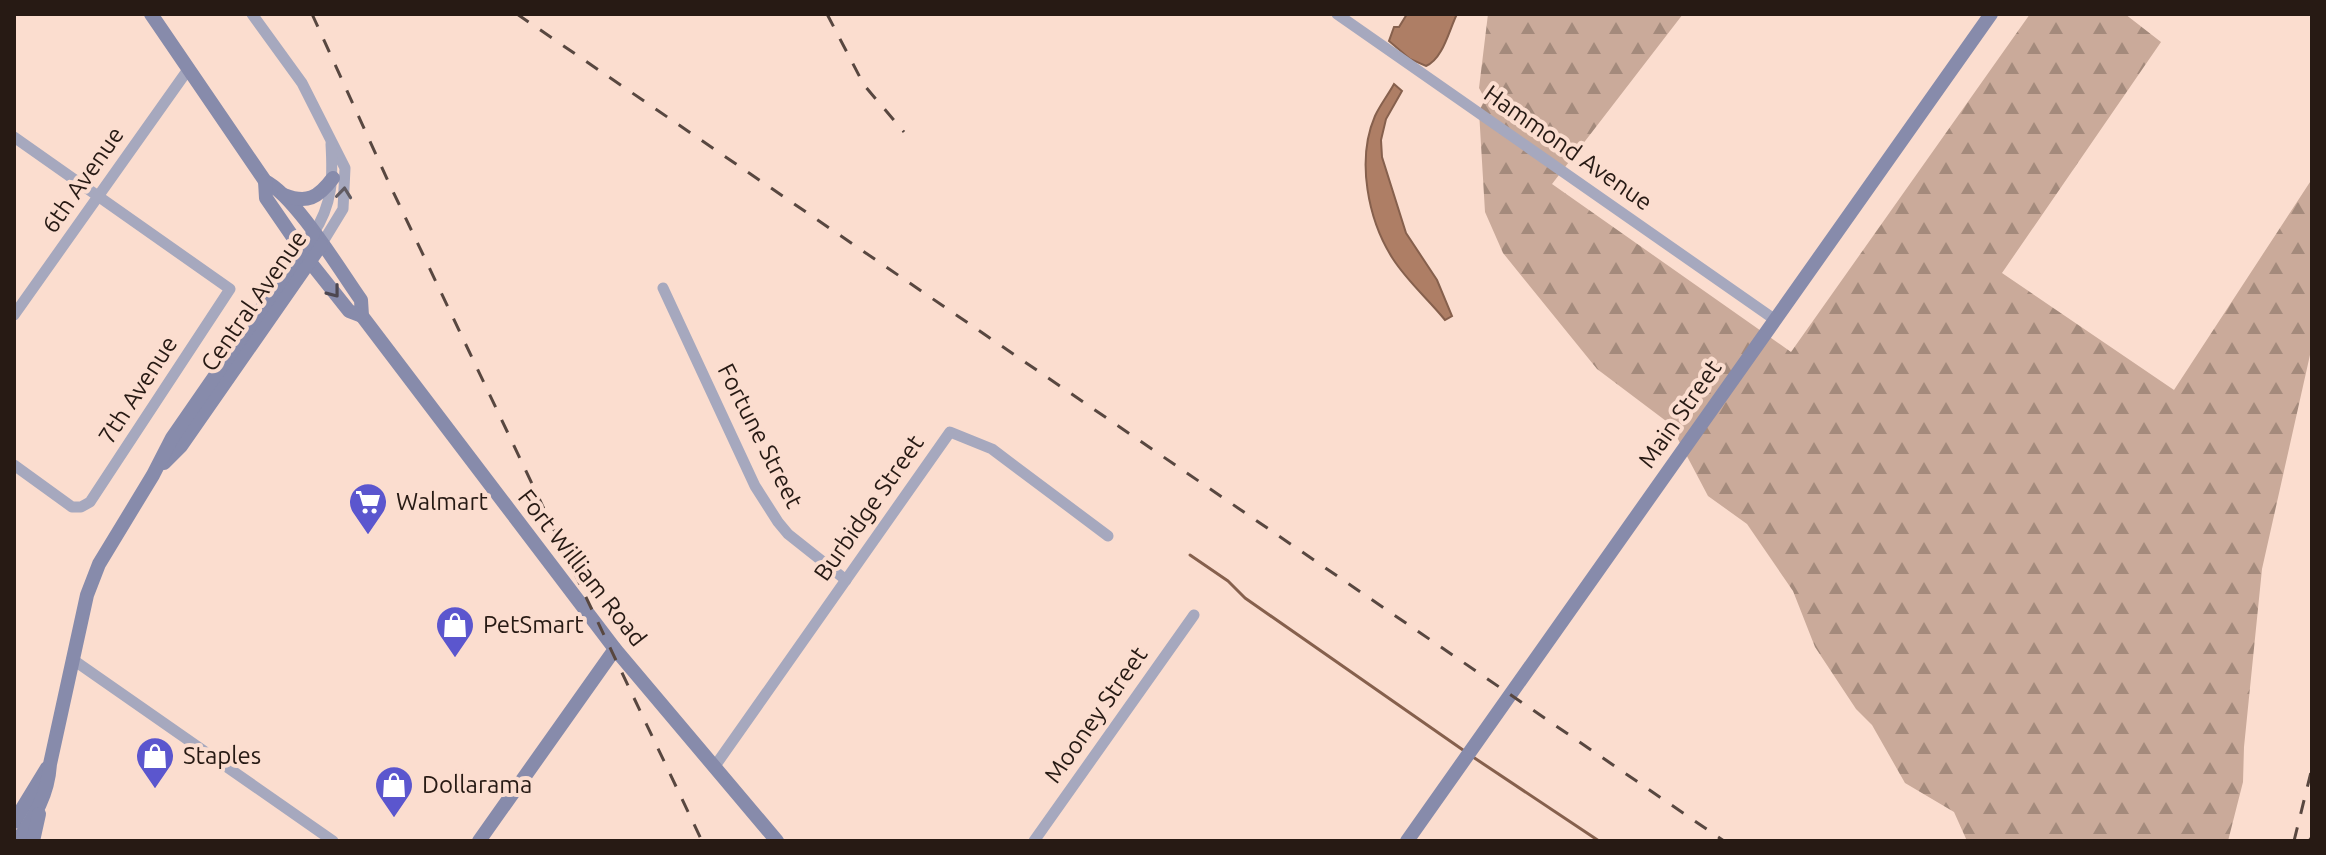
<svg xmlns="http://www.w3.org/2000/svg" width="2326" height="855" font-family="Ubuntu,sans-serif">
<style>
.forest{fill:url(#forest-firs)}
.water{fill:#ae7e65;stroke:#86604d;stroke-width:2}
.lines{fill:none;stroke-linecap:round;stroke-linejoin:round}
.stream{stroke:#86604d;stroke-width:3}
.street{stroke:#a6a8be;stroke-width:11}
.secondary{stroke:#878bab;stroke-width:14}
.rail{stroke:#584740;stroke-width:3;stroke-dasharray:14 14;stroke-linecap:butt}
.oneway{stroke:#605a60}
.oneway2{stroke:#4d4750}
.labels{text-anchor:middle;stroke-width:8;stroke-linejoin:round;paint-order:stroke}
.street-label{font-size:24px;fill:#271a14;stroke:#fbddcf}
.poi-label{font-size:24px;fill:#271a14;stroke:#fbddcf;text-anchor:start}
</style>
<defs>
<pattern id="forest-firs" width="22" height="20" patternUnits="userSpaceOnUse" patternTransform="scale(2)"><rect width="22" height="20" fill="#caaa9a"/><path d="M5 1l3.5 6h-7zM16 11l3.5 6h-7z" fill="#a48a7c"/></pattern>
</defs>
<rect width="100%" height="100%" fill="#fbddcf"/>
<polygon class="forest" points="1488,14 1683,14 1552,184 1791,352 2030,14 2125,14 2161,42 2002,273 2174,390 2312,179 2312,346 2262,569 2244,747 2243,782 2228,841 1967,841 1954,812 1905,783 1872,725 1856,709 1815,647 1793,591 1747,524 1708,496 1670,424 1597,369 1503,253 1485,212 1479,111 1485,99 1479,88"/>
<g class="water">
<path d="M 1407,14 L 1457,14 C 1449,30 1443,59 1426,66 L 1410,59 L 1389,41 L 1394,27 L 1399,27 Z"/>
<path d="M 1394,84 L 1402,91 L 1386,119 L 1381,140 L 1382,157 L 1406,233 L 1437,280 L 1452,316 L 1445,320 C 1428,299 1408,282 1393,259 C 1368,220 1356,160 1375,116 C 1380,105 1388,95 1394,84 Z"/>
</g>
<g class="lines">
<g class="stream">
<polyline points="1190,555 1228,581 1245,598 1463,750"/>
<polyline points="1473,757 1599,841"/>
<polyline points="1486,841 1508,841"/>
</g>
<g class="street">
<polyline points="252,14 302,83 345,168 343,209 321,245"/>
<polyline points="1337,14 1774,319"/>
<polyline points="14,137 230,289 90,502 81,507 72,507 14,465"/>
<path d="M 313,234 C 333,204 333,178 331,144"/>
<polyline points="663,288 755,486 778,522 788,534 846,580"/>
<polyline points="14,315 187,71"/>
<polyline points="72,659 333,841"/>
<polyline points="715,766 950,432 992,449 1108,536"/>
<polyline points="1034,841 1194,615"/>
</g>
<g class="secondary">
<path d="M 151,14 L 265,181 C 296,197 339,269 361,300 L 362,316 L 615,649 L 777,841"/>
<polyline points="265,181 266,198 310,262 349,311 362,316"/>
<path d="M 284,195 C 307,204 318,198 333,178"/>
<polyline points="164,463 181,446 321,245"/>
<polyline points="14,822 47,768"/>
<path d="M 17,841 C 35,816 48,795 50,764 L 87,595 L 99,564 L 153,475 L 172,438 L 313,234"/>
<polyline points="33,841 39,814"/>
<polyline points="479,841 615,649"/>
<polyline points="1407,841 1991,14"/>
</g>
<g class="rail">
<polyline points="312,14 388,181 702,841"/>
<polyline points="517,14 1724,841"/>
<polyline points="827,14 864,85 904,132"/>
<polyline points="2294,841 2312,768"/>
<polyline points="2309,841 2312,837"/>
</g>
</g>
<defs><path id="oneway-chevron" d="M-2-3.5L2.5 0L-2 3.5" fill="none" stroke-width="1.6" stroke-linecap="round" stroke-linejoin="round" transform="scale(2)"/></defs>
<use class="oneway" href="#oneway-chevron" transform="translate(344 193) rotate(-84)"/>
<use class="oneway2" href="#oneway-chevron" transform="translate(334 292) rotate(52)"/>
<defs>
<g id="supermarket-pin" transform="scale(2)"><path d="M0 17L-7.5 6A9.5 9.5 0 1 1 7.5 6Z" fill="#5b56ce" stroke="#fbddcf"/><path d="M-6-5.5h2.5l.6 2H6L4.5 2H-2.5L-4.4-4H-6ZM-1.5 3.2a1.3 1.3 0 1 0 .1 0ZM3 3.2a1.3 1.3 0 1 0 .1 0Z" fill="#fff"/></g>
<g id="shop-pin" transform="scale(2)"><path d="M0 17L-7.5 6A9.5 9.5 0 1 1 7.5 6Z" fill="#5b56ce" stroke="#fbddcf"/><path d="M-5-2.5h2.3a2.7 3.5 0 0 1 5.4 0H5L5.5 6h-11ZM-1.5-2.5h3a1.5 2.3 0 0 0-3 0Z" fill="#fff"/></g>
</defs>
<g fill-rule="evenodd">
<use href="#supermarket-pin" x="368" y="502"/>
<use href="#shop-pin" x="455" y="625"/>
<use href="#shop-pin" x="155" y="756"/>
<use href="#shop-pin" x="394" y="785"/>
</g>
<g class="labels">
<g class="street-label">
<text transform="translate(1568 148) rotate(35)" y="8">Hammond Avenue</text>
<text transform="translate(83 180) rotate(-55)" y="8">6th Avenue</text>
<text transform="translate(254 301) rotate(-55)" y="8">Central Avenue</text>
<text transform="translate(138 390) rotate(-57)" y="8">7th Avenue</text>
<text transform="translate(1680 414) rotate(-55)" y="8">Main Street</text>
<text transform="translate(760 436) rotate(63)" y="8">Fortune Street</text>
<text transform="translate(869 508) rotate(-55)" y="8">Burbidge Street</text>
<text transform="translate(582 568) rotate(52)" y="8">Fort William Road</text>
<text transform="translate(1096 715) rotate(-55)" y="8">Mooney Street</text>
</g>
<g class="poi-label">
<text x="396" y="510">Walmart</text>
<text x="483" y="633">PetSmart</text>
<text x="183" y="764">Staples</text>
<text x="422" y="793">Dollarama</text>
</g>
</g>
<rect width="2326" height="855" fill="none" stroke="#271a14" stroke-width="32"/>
</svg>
